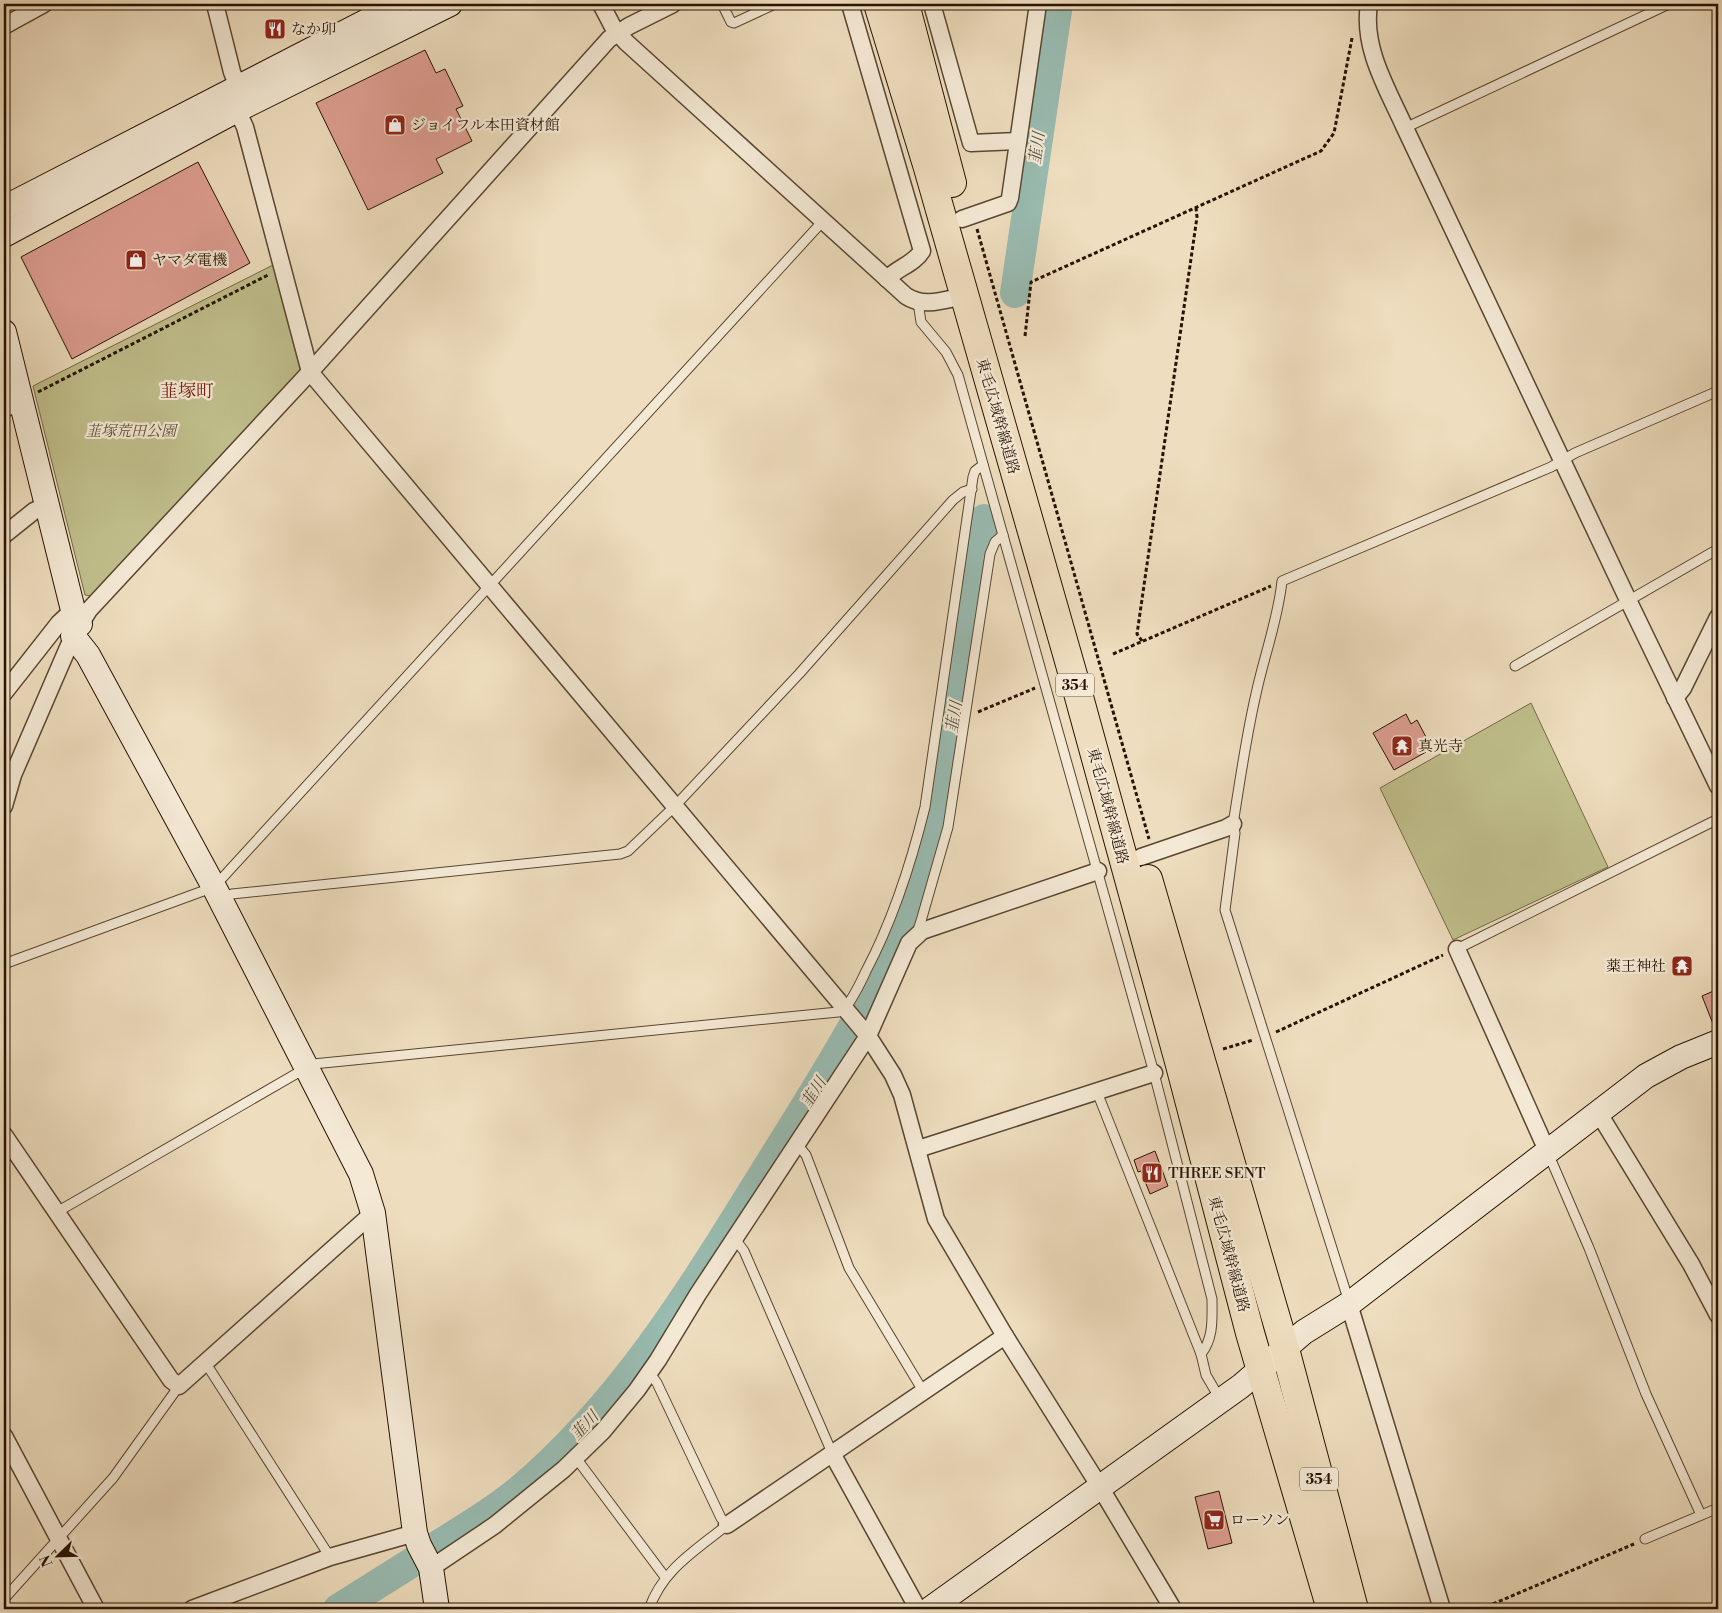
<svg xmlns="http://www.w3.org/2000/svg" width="1722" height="1613" font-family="'Libre Bodoni','Noto Serif JP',serif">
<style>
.green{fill:#c0bf8c;stroke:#746946}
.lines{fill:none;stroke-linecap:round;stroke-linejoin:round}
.river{stroke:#99bcb2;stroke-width:30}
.building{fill:#de9e92;stroke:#271301}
.lane-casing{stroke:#594630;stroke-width:11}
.street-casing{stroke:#594630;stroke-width:19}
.secondary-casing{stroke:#271301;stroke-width:26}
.highway-casing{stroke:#271301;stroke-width:30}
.path{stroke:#271301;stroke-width:3;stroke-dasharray:4 2.5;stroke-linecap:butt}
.lane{stroke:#f4e9d5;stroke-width:9}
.street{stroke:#f4e9d5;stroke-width:16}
.secondary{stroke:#f4e9d5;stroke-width:24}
.highway{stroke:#eeddbe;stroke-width:28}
.labels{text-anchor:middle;stroke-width:4.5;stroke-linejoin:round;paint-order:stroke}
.shield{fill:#f4e9d5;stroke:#645341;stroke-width:1}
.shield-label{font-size:14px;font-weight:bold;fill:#271301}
.poi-label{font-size:15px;fill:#271301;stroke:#f4e9d5;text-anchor:start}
.street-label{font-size:15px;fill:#271301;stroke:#f4e9d5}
.park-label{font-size:15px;font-style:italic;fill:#5d4f32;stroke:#f4e9d5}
.water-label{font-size:16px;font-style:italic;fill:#4f4e3f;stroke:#f4e9d5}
.quarter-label{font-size:18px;fill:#7a1f14;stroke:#f4e9d5}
</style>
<rect width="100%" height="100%" fill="#eeddbe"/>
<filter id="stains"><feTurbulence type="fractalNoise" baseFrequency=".004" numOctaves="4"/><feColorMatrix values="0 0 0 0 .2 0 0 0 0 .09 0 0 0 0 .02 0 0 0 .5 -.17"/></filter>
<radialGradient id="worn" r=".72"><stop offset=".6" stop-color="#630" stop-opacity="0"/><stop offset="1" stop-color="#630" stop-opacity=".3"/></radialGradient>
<g class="green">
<polygon points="275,264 303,371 91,596 85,595 33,386"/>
<polygon points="1531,703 1608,867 1453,940 1380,788"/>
</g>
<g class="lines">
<g class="river">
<polyline points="1015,293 1058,4"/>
<path d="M 430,1550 C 459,1532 489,1515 516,1493 C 628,1400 701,1274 777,1152 C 837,1056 892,970 926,861 C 940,815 946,765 953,718 C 964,652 974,585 984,519"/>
<polyline points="338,1609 419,1558"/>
</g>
</g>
<g class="building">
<polygon points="425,50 436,73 445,69 463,106 456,109 472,141 436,159 443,173 368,210 316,103"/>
<polygon points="198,162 250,263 72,359 21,257"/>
<polygon points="1406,714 1411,724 1417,720 1426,737 1420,741 1426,752 1394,770 1373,733"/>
<polygon points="1686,956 1692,971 1678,976 1672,962"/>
<polygon points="1718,989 1718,1029 1715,1029 1702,996"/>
<polygon points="1155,1151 1168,1186 1150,1194 1141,1171 1138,1172 1134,1160"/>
<polygon points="1219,1491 1232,1543 1208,1549 1195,1497"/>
</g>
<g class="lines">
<g class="lane-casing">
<g id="lane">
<polyline points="722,4 731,22 734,23 775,4"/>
<polyline points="1405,128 1669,4"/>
<path d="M 918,302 L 921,322 L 946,352 L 958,375 L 1154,1073 L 1212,1299 C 1212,1318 1214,1338 1201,1354"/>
<polyline points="1515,666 1718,549"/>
<polyline points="219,898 232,894 620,854 628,851 675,806 799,674 953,500 963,492 972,489"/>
<polyline points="922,931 919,927 921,921 948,827 990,554 995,542 1003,535"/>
<polyline points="1457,949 1718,819"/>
<polyline points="4,964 214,887 823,221"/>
<polyline points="1097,1092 1201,1354 1206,1375 1220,1399"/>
<polyline points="797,1144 806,1155 849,1268 923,1391"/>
<polyline points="1548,1153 1589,1248 1646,1394 1701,1515"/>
<path d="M 57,1212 L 313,1064 L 838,1012 L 845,1008 C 854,997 860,984 866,971 C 893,920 911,864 925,807 L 973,477 L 975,471 L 983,465"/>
<polyline points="735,1239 744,1251 833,1455"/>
<path d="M 1349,1302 L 1225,910 L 1235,833 L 1233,824 C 1240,781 1246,737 1256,694 C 1264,656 1278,620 1282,581 L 1551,467 L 1575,453 L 1718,391"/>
<polyline points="205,1362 330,1557"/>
<polyline points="576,1458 665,1577"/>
<polyline points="1645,1539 1718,1508"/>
<polyline points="4,1599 113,1478 179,1386"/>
<path d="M 649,1609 C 663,1569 695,1551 727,1525 L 721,1518 L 657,1383 L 649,1372"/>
</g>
</g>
<g class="street-casing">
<g id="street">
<polyline points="215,4 232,72 238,87"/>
<path d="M 601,4 L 613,27 L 626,42 L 906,296 C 924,308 944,300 964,296"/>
<path d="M 850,4 L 922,251 C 914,264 897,268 887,279"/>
<polyline points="932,4 971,143 1018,141"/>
<path d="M 1369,4 C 1362,48 1387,88 1405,128 L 1629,602 L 1718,786"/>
<polyline points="4,26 44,4"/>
<polyline points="237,110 245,127 310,372 868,1036 893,1075 902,1095 936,1219 1005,1336 1100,1487 1173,1609"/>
<polyline points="962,219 1008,203 1010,198 1038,4"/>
<polyline points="4,409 22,400"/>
<polyline points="4,535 34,511 47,505"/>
<polyline points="4,693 59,623 73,610"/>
<polyline points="1675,698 1683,688 1718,617"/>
<polyline points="4,806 13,775 73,636 89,610 310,372 609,39 629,26 673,4"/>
<polyline points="1141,857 1226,828 1233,824"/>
<polyline points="1457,949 1548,1153"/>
<polyline points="1598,1112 1691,1264 1718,1315"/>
<polyline points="4,1135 171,1380 179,1386 373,1213"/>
<polyline points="918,1149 1154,1073"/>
<polyline points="1349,1304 1442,1609"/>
<polyline points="4,1436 96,1609"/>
<polyline points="833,1455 918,1609"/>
<polyline points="727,1525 1005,1336"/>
<polyline points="431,1568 495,1525 564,1469 603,1431 637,1390 658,1360 698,1294 868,1036 909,943 922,931 1098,871"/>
<polyline points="192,1609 330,1557 415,1533"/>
</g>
</g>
<g class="secondary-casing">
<g id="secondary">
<polyline points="4,208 400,4"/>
<polyline points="4,235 237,110 450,4"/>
<polyline points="4,332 73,610 80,624"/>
<polyline points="73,636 88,655 214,887 361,1174 373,1213 415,1533 419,1545 431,1568 437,1609"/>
<polyline points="930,1609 1241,1386 1304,1332 1349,1304 1646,1076 1681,1057 1718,1042"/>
</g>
</g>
<g class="highway-casing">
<g id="highway">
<polyline points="878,4 928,168 1073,675 1180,1065 1250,1333 1331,1609"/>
<polyline points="905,4 952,183"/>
<polyline points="1148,879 1285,1349 1354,1609"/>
</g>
</g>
<g class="path">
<polyline points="977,229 1149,839"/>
<polyline points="1025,336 1031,282 1321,151 1334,133 1352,38"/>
<polyline points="38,392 268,275"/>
<polyline points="1142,641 1137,634 1197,217 1196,208"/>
<polyline points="1113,654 1271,586"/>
<polyline points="978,712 1035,688"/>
<polyline points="1276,1032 1443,955"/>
<polyline points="1223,1049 1253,1040"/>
<polyline points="1481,1609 1634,1544"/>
</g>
<use href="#lane" class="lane"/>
<use href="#street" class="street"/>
<use href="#secondary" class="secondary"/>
<use href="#highway" class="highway"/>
</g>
<defs>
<g id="restaurant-square" transform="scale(1.125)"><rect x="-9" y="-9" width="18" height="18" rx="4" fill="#8f2418" stroke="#f4e9d5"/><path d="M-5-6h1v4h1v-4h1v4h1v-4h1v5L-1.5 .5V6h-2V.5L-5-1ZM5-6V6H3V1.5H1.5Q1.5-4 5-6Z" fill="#fff"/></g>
<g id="shop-square" transform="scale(1.125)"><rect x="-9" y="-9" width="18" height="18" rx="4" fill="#8f2418" stroke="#f4e9d5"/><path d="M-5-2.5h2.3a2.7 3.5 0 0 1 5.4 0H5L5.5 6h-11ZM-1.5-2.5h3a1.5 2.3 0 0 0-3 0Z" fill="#fff"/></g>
<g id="temple-square" transform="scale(1.125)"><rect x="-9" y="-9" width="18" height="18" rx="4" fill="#8f2418" stroke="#f4e9d5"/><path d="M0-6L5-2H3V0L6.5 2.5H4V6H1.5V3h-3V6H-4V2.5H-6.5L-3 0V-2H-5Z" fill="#fff"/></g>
<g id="supermarket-square" transform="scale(1.125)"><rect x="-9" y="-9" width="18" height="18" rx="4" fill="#8f2418" stroke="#f4e9d5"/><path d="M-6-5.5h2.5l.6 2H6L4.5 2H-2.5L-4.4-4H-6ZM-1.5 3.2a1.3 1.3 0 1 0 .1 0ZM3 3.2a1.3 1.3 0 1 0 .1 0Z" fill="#fff"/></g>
</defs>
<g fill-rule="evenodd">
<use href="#restaurant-square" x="275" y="29"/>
<use href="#shop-square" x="395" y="125"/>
<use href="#shop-square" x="136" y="260"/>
<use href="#temple-square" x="1402" y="746"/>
<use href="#temple-square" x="1682" y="966"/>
<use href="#restaurant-square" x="1152" y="1173"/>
<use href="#supermarket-square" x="1214" y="1520"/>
</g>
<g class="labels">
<g class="shield">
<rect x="1056" y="673.5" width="38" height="23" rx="4"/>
<rect x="1300" y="1467.5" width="38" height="23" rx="4"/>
</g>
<g class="shield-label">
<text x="1075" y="690">354</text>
<text x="1319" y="1484">354</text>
</g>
<g class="poi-label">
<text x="291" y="34">なか卯</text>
<text x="411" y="130">ジョイフル本田資材館</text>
<text x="152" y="265">ヤマダ電機</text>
<text x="1418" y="751">真光寺</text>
<text x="1666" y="971" text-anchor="end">薬王神社</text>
<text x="1168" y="1178">THREE SENT</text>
<text x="1230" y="1525">ローソン</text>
</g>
<g class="street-label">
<text transform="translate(998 416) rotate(74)" y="5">東毛広域幹線道路</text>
<text transform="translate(1108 806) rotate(75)" y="5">東毛広域幹線道路</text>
<text transform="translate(1229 1254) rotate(75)" y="5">東毛広域幹線道路</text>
</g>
<g class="park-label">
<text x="131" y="436">韮塚荒田公園</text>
</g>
<g class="water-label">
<text transform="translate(1036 148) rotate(-82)" y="6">韮川</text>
<text transform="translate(953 717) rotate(-81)" y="6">韮川</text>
<text transform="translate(813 1092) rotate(-58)" y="6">韮川</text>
<text transform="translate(584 1425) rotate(-47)" y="6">韮川</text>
</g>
<g class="quarter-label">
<text x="187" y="397">韮塚町</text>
</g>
</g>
<rect width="1722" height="1613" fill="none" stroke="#eeddbe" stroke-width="20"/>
<rect x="5" y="5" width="1712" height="1603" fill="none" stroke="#271301" stroke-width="2.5"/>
<rect x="10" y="10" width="1702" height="1593" fill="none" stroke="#271301"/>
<g transform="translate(58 1556) rotate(247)" stroke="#f4e9d5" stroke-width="4" paint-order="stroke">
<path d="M0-4L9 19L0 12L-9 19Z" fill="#271301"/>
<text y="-8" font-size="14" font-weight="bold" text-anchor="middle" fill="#271301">N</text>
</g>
<rect width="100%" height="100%" filter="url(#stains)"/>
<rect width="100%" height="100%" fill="url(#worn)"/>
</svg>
